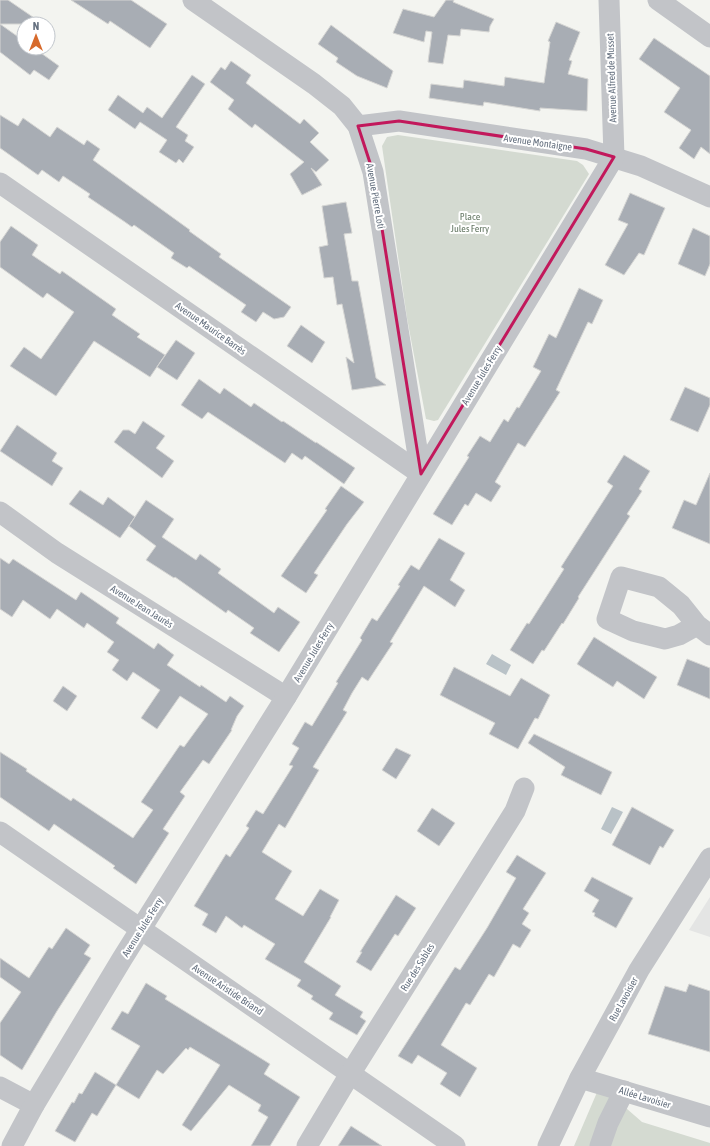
<svg xmlns="http://www.w3.org/2000/svg" width="710" height="1146" font-family="'Asap Condensed',sans-serif">
<style>
.built{fill:#e4e5e4}
.green{fill:#d4dad1}
.water{fill:#b9c2c7}
.building{fill:#a8adb4;stroke:#d5d5d3}
.lines{fill:none;stroke-linecap:round;stroke-linejoin:round}
.minor{stroke:#c2c4c8;stroke-width:21}
.marked{fill:none;stroke:#c2185b;stroke-width:3;stroke-linejoin:round}
.labels{text-anchor:middle;stroke-width:4;stroke-linejoin:round;paint-order:stroke}
.street-label{font-size:10px;fill:#65707f;stroke:#fff}
.park-label{font-size:10px;fill:#647763;stroke:#fff}
</style>
<rect width="100%" height="100%" fill="#f3f4f0"/>
<polygon class="built" points="710,897 710,937 689,930"/>
<g class="green">
<polygon points="398,135 577,161 583,165 589,174 438,420 434,421 426,419 407,318 382,146 387,137"/>
<polygon points="598,1090 611,1095 642,1122 710,1143 710,1146 574,1146"/>
</g>
<g class="water">
<polygon points="492,654 511,665 506,675 486,664"/>
<polygon points="612,807 623,812 611,834 601,829"/>
</g>
<g class="building">
<polygon points="0,0 8,0 43,24 0,24"/>
<polygon points="71,0 131,0 167,24 150,48 110,21 108,24"/>
<polygon points="446,0 454,0 453,2 494,19 490,26 489,32 461,29 460,36 448,35 443,64 428,62 432,32 426,31 424,42 393,33 403,9 434,17"/>
<polygon points="556,22 580,32 569,60 572,61 568,74 588,79 587,111 540,108 540,111 484,102 483,106 429,98 431,84 463,88 464,80 504,86 505,77 544,83 550,42 548,41"/>
<polygon points="0,24 24,41 24,48 34,48 59,66 49,80 34,70 30,75 0,52"/>
<polygon points="331,25 393,71 387,88 357,76 336,62 338,58 318,44"/>
<polygon points="654,38 710,76 710,154 701,147 694,159 679,148 691,130 664,112 680,88 639,59"/>
<polygon points="231,61 251,75 246,83 300,124 304,119 319,133 310,142 329,160 316,172 311,168 322,185 302,195 290,174 304,162 255,124 252,128 228,109 234,100 210,82 221,67 225,70"/>
<polygon points="192,75 205,84 176,127 188,135 185,141 194,147 183,163 179,159 176,163 159,152 167,140 140,122 135,129 108,110 118,95 143,113 147,107 162,118"/>
<polygon points="0,115 18,126 23,118 50,137 57,127 84,145 87,140 100,149 93,160 190,230 189,231 221,254 219,257 291,307 284,317 274,319 263,312 256,322 241,312 246,305 189,266 187,268 171,258 174,253 134,225 132,227 125,222 88,197 90,194 63,176 59,182 42,170 38,175 0,148"/>
<polygon points="630,193 665,208 644,255 639,253 624,275 605,265 628,224 618,220"/>
<polygon points="346,202 352,233 344,234 352,281 358,281 376,378 386,385 352,390 346,357 354,363 342,304 337,305 333,277 324,278 319,247 328,245 322,206"/>
<polygon points="11,226 38,245 32,255 60,274 62,271 116,309 112,315 140,334 137,337 165,355 150,377 94,341 56,396 10,366 24,347 41,359 74,312 47,293 43,298 0,267 0,242"/>
<polygon points="693,228 710,236 710,264 705,276 678,264"/>
<polygon points="579,288 603,300 592,324 588,322 556,390 560,392 525,447 518,443 495,482 501,486 491,502 476,493 468,506 465,504 452,525 433,514 469,457 467,456 480,436 490,442 504,419 508,422 517,407 519,408 541,371 533,367 549,334 556,338"/>
<polygon points="301,325 325,342 312,363 287,346"/>
<polygon points="176,340 195,353 177,380 157,367"/>
<polygon points="199,379 220,394 224,388 251,407 254,403 282,422 283,421 316,443 316,442 355,468 344,484 305,456 302,460 292,453 285,463 208,412 202,419 181,405"/>
<polygon points="685,387 710,398 710,405 698,432 670,420"/>
<polygon points="143,421 165,436 156,448 174,461 162,478 114,442 123,430 129,430 135,434"/>
<polygon points="17,425 57,453 52,461 63,468 52,486 0,451"/>
<polygon points="624,455 650,471 639,489 642,491 627,514 630,516 578,597 579,598 563,624 562,623 544,651 542,650 533,664 510,650 527,623 529,624 564,569 561,567 613,486 607,482"/>
<polygon points="710,473 710,544 672,528 684,500 696,505"/>
<polygon points="341,486 364,502 347,524 314,573 318,575 306,593 281,576 327,510 325,509"/>
<polygon points="80,490 103,505 108,497 135,517 120,538 69,504"/>
<polygon points="146,500 174,519 162,537 196,560 200,554 221,569 218,573 274,613 278,607 300,622 279,652 250,633 254,628 228,610 226,613 175,577 174,578 146,560 156,546 129,526"/>
<polygon points="439,538 465,553 450,580 465,590 455,607 424,586 390,642 393,643 368,681 362,677 352,693 343,710 347,712 313,767 319,770 285,828 279,824 262,852 292,871 275,899 303,916 320,889 339,900 330,917 331,917 304,962 341,986 335,995 363,1012 360,1017 366,1021 357,1035 329,1019 333,1013 311,999 313,996 297,986 301,980 265,959 275,944 244,925 242,928 226,916 216,933 202,925 208,914 194,906 226,854 230,857 249,828 246,826 256,810 263,814 293,766 289,765 299,748 292,744 305,722 312,726 338,683 336,682 362,640 360,638 372,618 377,621 400,586 398,585 411,565 419,570"/>
<polygon points="0,558 9,564 13,559 76,600 81,592 119,618 116,623 154,649 158,643 174,655 167,665 200,687 201,685 226,702 230,696 244,706 237,716 231,730 232,730 209,764 203,760 180,792 185,796 163,829 169,833 136,884 113,868 115,866 54,824 49,831 0,797 0,752 27,769 26,771 71,801 73,798 133,838 153,810 141,802 180,745 184,747 208,714 180,696 157,729 141,718 160,690 133,672 127,681 112,670 119,660 107,652 114,642 87,623 84,628 57,609 50,619 23,600 12,617 0,609"/>
<polygon points="594,637 657,677 644,699 617,681 613,687 577,664"/>
<polygon points="687,659 710,668 710,699 677,685"/>
<polygon points="454,667 510,696 521,678 550,695 538,719 535,718 518,749 489,734 495,723 440,695"/>
<polygon points="63,686 77,696 67,711 53,701"/>
<polygon points="534,734 612,772 601,795 561,775 565,767 528,743"/>
<polygon points="396,748 411,755 396,779 382,770"/>
<polygon points="632,807 674,830 663,848 660,846 650,865 612,845"/>
<polygon points="432,808 455,823 439,846 417,831"/>
<polygon points="517,855 546,873 523,909 529,913 522,924 531,930 520,948 513,944 494,977 489,974 470,1005 466,1003 441,1045 477,1068 460,1097 440,1084 447,1073 418,1055 412,1064 398,1056 455,967 460,970 487,928 516,878 506,872"/>
<polygon points="592,877 633,898 616,928 594,916 595,913 592,912 599,900 584,891"/>
<polygon points="396,895 416,908 398,936 395,934 371,971 356,962 362,952 360,952"/>
<polygon points="66,928 90,945 84,954 91,958 57,1011 22,1070 0,1055 0,1023 21,992 0,977 0,958 29,978 49,947 52,949"/>
<polygon points="146,983 167,996 165,999 270,1064 264,1074 300,1097 270,1146 251,1146 268,1117 258,1111 261,1105 229,1085 191,1131 182,1125 220,1065 190,1047 188,1050 186,1048 163,1074 157,1070 139,1099 116,1085 140,1046 111,1029 122,1011 128,1014"/>
<polygon points="689,984 710,991 710,1052 648,1034 665,986 686,992"/>
<polygon points="95,1072 116,1085 97,1116 92,1113 75,1142 55,1131 72,1102 74,1103 79,1093 82,1094"/>
<polygon points="351,1126 382,1146 338,1146"/>
</g>
<g class="lines">
<g class="minor">
<polyline points="193,0 314,84 342,106 358,126 373,172 421,474"/>
<polyline points="658,0 710,37"/>
<polyline points="358,126 399,121 586,149 641,166 710,197"/>
<polyline points="0,183 421,474"/>
<polyline points="0,512 57,553 286,697"/>
<polyline points="697,625 679,635 665,639 633,631 607,619 621,577 659,587 681,605 697,625 710,635"/>
<polyline points="0,832 455,1146"/>
<polyline points="580,1078 710,1117"/>
<polyline points="0,1087 34,1105"/>
<polyline points="12,1146 34,1105 122,959 286,697 614,157 609,0"/>
<polyline points="307,1146 350,1074 515,811 524,788"/>
<polyline points="548,1146 580,1078 639,970 710,858"/>
<polyline points="600,1146 608,1123 624,1091"/>
</g>
</g>
<path class="marked" d="M 399,121 L 586,149 L 614,157 L 421,474 L 373,172 L 358,126 Z"/>
<g class="labels">
<g class="street-label">
<text transform="translate(611 78) rotate(-92)" y="4">Avenue Alfred de Musset</text>
<text transform="translate(538 142) rotate(8)" y="4">Avenue Montaigne</text>
<text transform="translate(376 196) rotate(80)" y="4">Avenue Pierre Loti</text>
<text transform="translate(211 328) rotate(35)" y="4">Avenue Maurice Barrès</text>
<text transform="translate(481 375) rotate(-59)" y="4">Avenue Jules Ferry</text>
<text transform="translate(142 606) rotate(32)" y="4">Avenue Jean Jaurès</text>
<text transform="translate(313 652) rotate(-59)" y="4">Avenue Jules Ferry</text>
<text transform="translate(142 927) rotate(-58)" y="4">Avenue Jules Ferry</text>
<text transform="translate(417 967) rotate(-58)" y="4">Rue des Sables</text>
<text transform="translate(228 989) rotate(34)" y="4">Avenue Aristide Briand</text>
<text transform="translate(623 999) rotate(-61)" y="4">Rue Lavoisier</text>
<text transform="translate(645 1097) rotate(17)" y="4">Allée Lavoisier</text>
</g>
<g class="park-label">
<text x="470" y="220">Place<tspan x="470" dy="12">Jules Ferry</tspan></text>
</g>
</g>
<g transform="translate(36 36)"><circle r="19" fill="#ffffff" stroke="#c1c6cc"/>
<path d="M0-3L7 15L0 10L-7 15Z" fill="#d76a2c"/>
<text y="-6" font-size="11" font-weight="bold" text-anchor="middle" fill="#65707f">N</text>
</g>
</svg>
